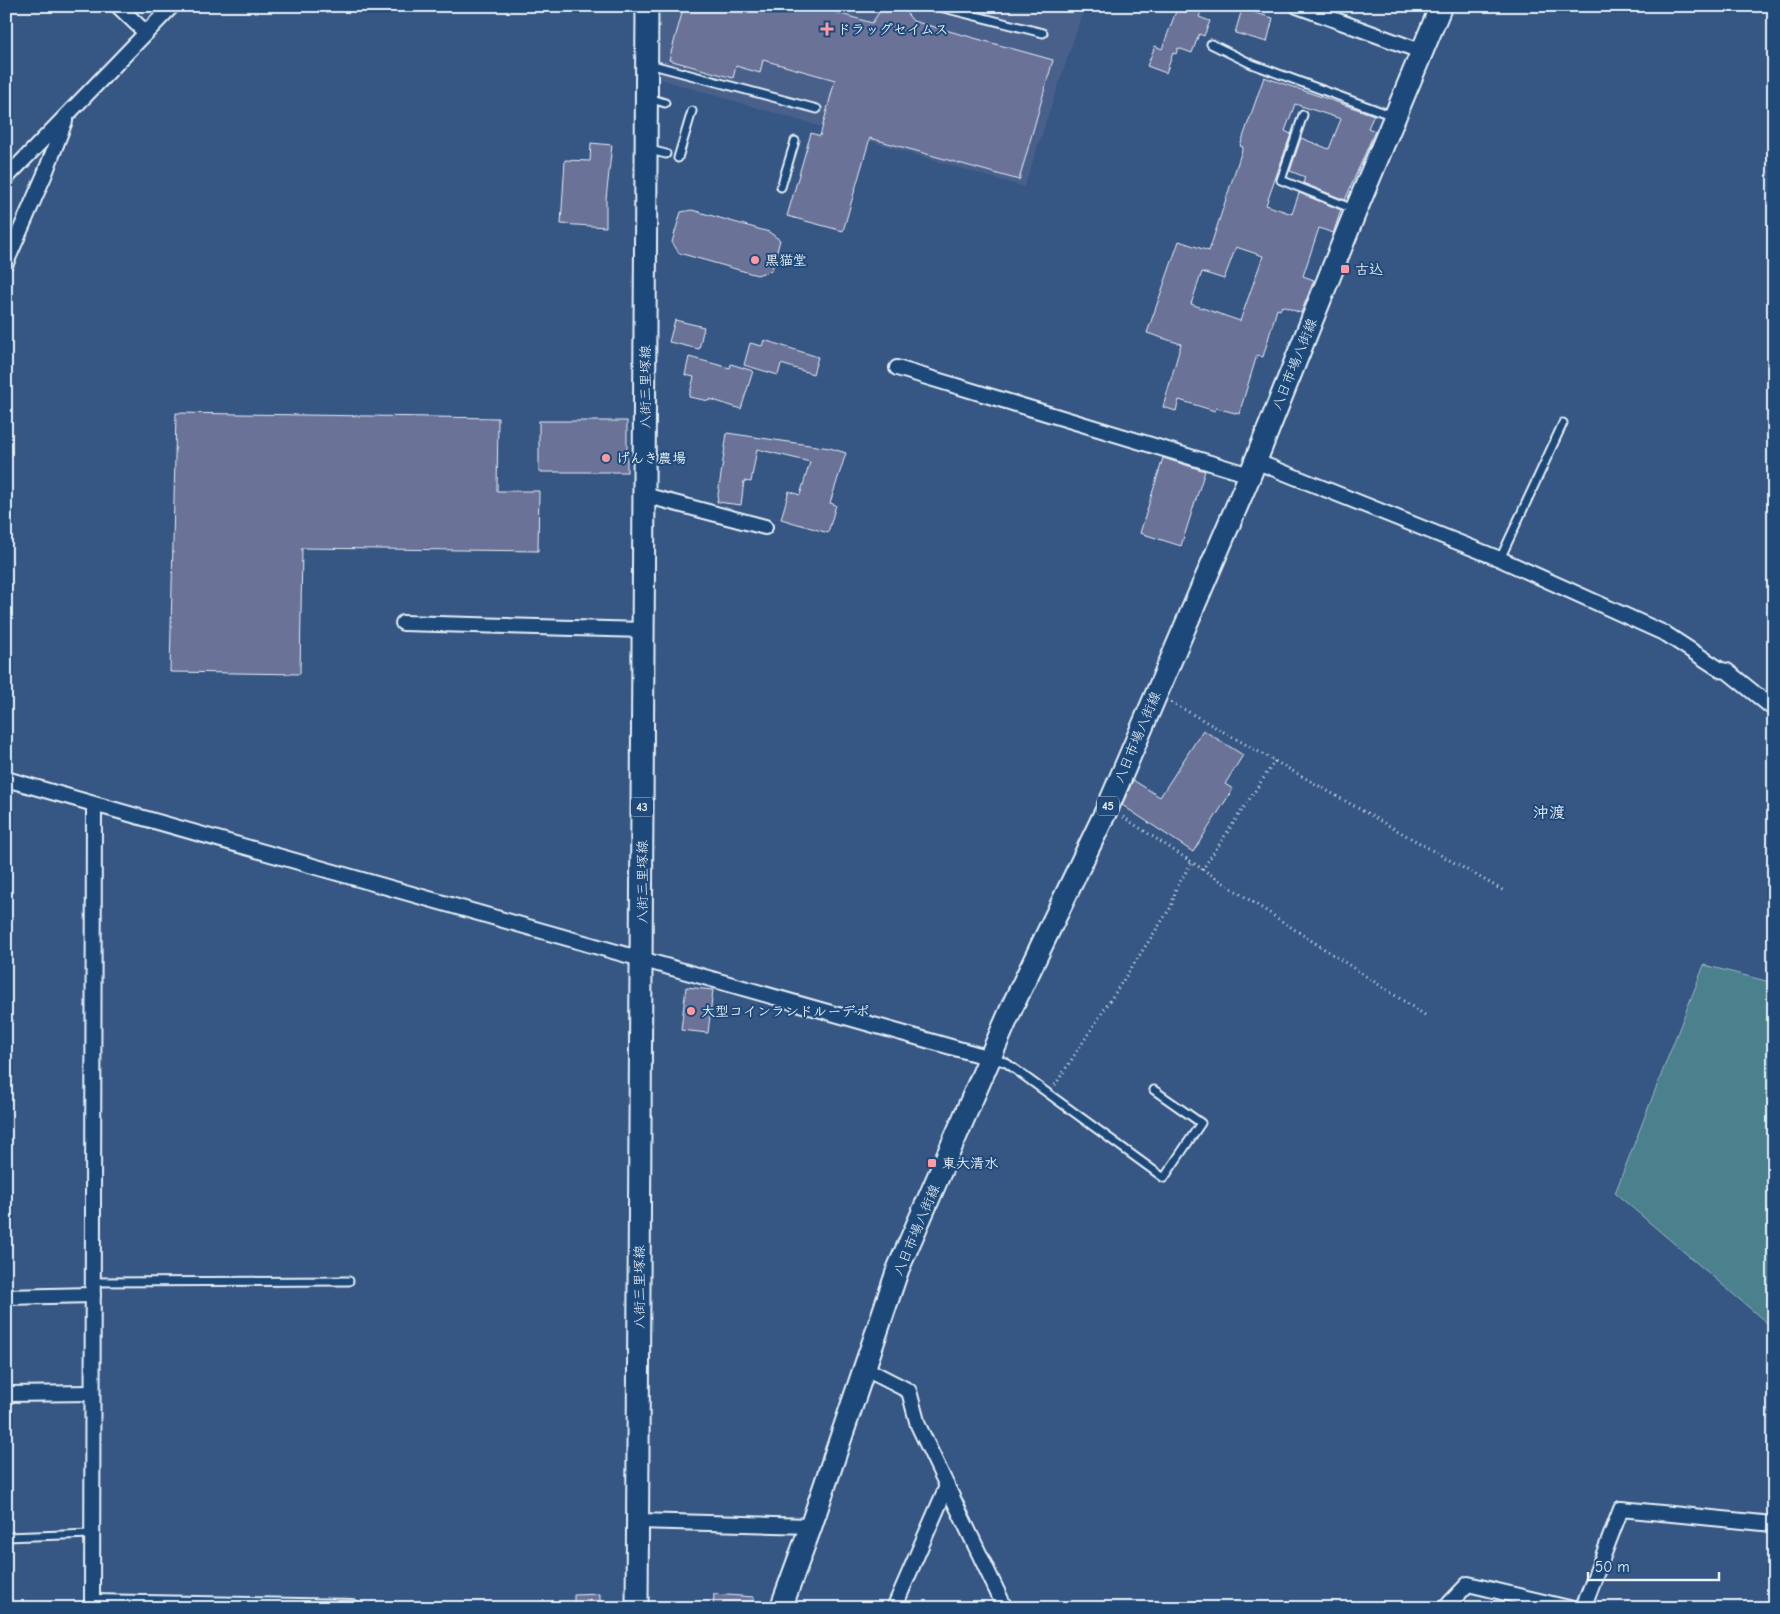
<svg xmlns="http://www.w3.org/2000/svg" width="1780" height="1614" font-family="'Comic Neue','Klee One',sans-serif">
<style>
.built{fill:#49618b}
.green{fill:#4b808d;stroke:#9ab8c2}
.building{fill:#6a7298;stroke:#e8f1f8;fill-rule:evenodd}
.lines{fill:none;stroke-linecap:round;stroke-linejoin:round}
.lane-casing{stroke:#e8f1f8;stroke-width:11}
.street-casing{stroke:#e8f1f8;stroke-width:18}
.primary-casing{stroke:#e8f1f8;stroke-width:25}
.path{stroke:#e8f1f8;stroke-width:3;stroke-dasharray:1 4;stroke-linecap:butt}
.lane{stroke:#1f4a7a;stroke-width:7}
.street{stroke:#1f4a7a;stroke-width:14}
.primary{stroke:#1f4a7a;stroke-width:21}
.poi-dot{fill:#ff9aa2;stroke:#1f4a7a;stroke-width:2}
.labels{text-anchor:middle;stroke-width:4;stroke-linejoin:round;paint-order:stroke}
.shield{fill:#1f4a7a;stroke:#acbfd2;stroke-width:1}
.shield-label{font-size:12px;font-weight:bold;fill:#e8f1f8}
.poi-label{font-size:14px;font-weight:bold;fill:#e8f1f8;stroke:#1f4a7a;text-anchor:start}
.street-label{font-size:14px;fill:#e8f1f8;stroke:#1f4a7a}
.quarter-label{font-size:16px;font-weight:bold;fill:#e8f1f8;stroke:#1f4a7a}
</style>
<rect width="100%" height="100%" fill="#365683"/>
<filter id="ink" filterUnits="userSpaceOnUse"><feTurbulence type="fractalNoise" baseFrequency=".02" numOctaves="2"/><feDisplacementMap in="SourceGraphic" scale="10" xChannelSelector="R" yChannelSelector="G"/><feConvolveMatrix kernelMatrix="1 2 1 2 8 2 1 2 1" color-interpolation-filters="sRGB"/></filter>
<g filter="url(#ink)">
<polygon class="built" points="660,6 1085,6 1024,187 660,79"/>
<polygon class="green" points="1704,965 1774,983 1774,1329 1615,1193"/>
<g class="building">
<polygon points="684,6 814,6 872,23 882,8 901,6 913,21 1053,60 1019,180 870,138 843,231 787,216 811,133 820,136 835,80 763,60 760,73 736,66 733,78 669,60"/>
<polygon points="1178,6 1203,6 1199,17 1210,21 1204,36 1199,34 1192,53 1178,48 1176,54 1173,53 1166,73 1147,66 1155,46 1162,49"/>
<polygon points="1242,9 1273,18 1267,42 1235,33"/>
<path d="M 1264,77 L 1374,115 L 1368,128 L 1375,131 L 1345,200 L 1303,183 L 1305,177 L 1290,171 L 1301,138 L 1329,149 L 1341,119 L 1295,104 L 1285,131 L 1291,134 L 1266,205 L 1292,214 L 1299,193 L 1341,210 L 1334,231 L 1333,233 L 1319,228 L 1303,276 L 1314,280 L 1301,313 L 1282,306 L 1280,310 L 1277,309 L 1263,357 L 1257,355 L 1239,414 L 1216,408 L 1215,411 L 1179,400 L 1176,411 L 1163,407 L 1181,344 L 1147,333 L 1179,241 L 1209,251 L 1243,147 L 1240,146 ZM 1236,247 L 1263,256 L 1240,321 L 1191,304 L 1202,272 L 1224,279 Z"/>
<polygon points="591,143 612,145 606,199 606,227 561,224 565,160 590,161"/>
<polygon points="692,210 769,232 780,240 772,270 757,275 679,253 672,242 681,212"/>
<polygon points="675,320 704,327 699,349 669,342"/>
<polygon points="764,340 818,357 813,374 781,364 778,375 744,365 750,343 762,346"/>
<polygon points="689,357 730,368 731,364 753,371 741,409 710,399 709,401 689,397 694,377 685,375"/>
<polygon points="176,413 498,418 497,491 539,491 538,551 302,548 300,674 170,672"/>
<rect x="539" y="421" width="88" height="51"/>
<polygon points="727,433 830,448 846,453 830,503 836,505 828,533 781,519 789,491 800,495 810,462 757,449 751,482 744,481 741,505 717,502"/>
<polygon points="1163,458 1205,471 1181,546 1140,533"/>
<polygon points="1203,730 1243,755 1225,784 1233,789 1193,852 1122,805 1133,780 1160,797"/>
<polygon points="686,987 713,990 708,1033 681,1030"/>
<polygon points="600,1594 600,1608 574,1608 574,1595"/>
<polygon points="714,1594 754,1597 754,1608 713,1608"/>
</g>
<g class="lines">
<g class="lane-casing">
<g id="lane">
<polyline points="936,6 1043,33"/>
<polyline points="1211,44 1252,64 1393,116"/>
<polyline points="649,64 817,109"/>
<polyline points="649,98 665,103"/>
<polyline points="1303,115 1281,180 1353,209"/>
<polyline points="650,150 666,154"/>
<polyline points="678,158 692,111"/>
<polyline points="781,187 795,141"/>
<polyline points="1500,559 1563,423"/>
<polyline points="992,1059 1005,1062 1164,1178 1201,1123 1154,1090"/>
<polyline points="92,1282 349,1281"/>
<polyline points="6,1537 92,1534"/>
</g>
</g>
<g class="street-casing">
<g id="street">
<polyline points="118,6 146,33"/>
<polyline points="1297,6 1423,52"/>
<polyline points="6,178 172,6"/>
<polyline points="6,263 44,176 65,121"/>
<polyline points="897,368 1250,475"/>
<polyline points="1255,461 1500,559 1666,634 1721,670 1727,671 1774,709"/>
<polyline points="644,495 765,527"/>
<polyline points="403,623 643,630"/>
<polyline points="6,779 990,1058"/>
<polyline points="6,1297 93,1295"/>
<polyline points="866,1369 909,1391 918,1425 1005,1608"/>
<polyline points="6,1394 92,1393"/>
<polyline points="638,1521 811,1526"/>
<polyline points="92,1602 352,1607"/>
<polyline points="92,1608 94,805"/>
<polyline points="894,1608 947,1486"/>
<polyline points="1445,1608 1468,1584 1569,1608"/>
<polyline points="1583,1608 1621,1509 1773,1524"/>
</g>
</g>
<g class="primary-casing">
<g id="primary">
<polyline points="637,1608 647,6"/>
<polyline points="781,1608 811,1526 898,1269 1013,1005 1108,807 1250,475 1356,210 1441,6"/>
</g>
</g>
<g class="path">
<polyline points="1171,702 1504,891"/>
<polyline points="1123,817 1425,1015"/>
<polyline points="1202,870 1275,761"/>
<polyline points="1055,1085 1171,907 1176,889 1191,863"/>
</g>
<use href="#lane" class="lane"/>
<use href="#street" class="street"/>
<use href="#primary" class="primary"/>
</g>
</g>
<g class="poi-dot">
<path d="M824.5 21.5h5v5h5v5h-5v5h-5v-5h-5v-5h5z"/>
<circle cx="755" cy="260" r="5"/>
<rect x="1340" y="264" width="10" height="10" rx="2.5"/>
<circle cx="606" cy="458" r="5"/>
<circle cx="691" cy="1011" r="5"/>
<rect x="927" y="1158" width="10" height="10" rx="2.5"/>
</g>
<g class="labels">
<g class="shield">
<rect x="1097" y="796.5" width="22" height="19" rx="4"/>
<rect x="631" y="797.5" width="22" height="19" rx="4"/>
</g>
<g class="shield-label">
<text x="1108" y="810">45</text>
<text x="642" y="811">43</text>
</g>
<g class="poi-label">
<text x="837" y="34">ドラッグセイムス</text>
<text x="765" y="265">黒猫堂</text>
<text x="1355" y="274">古込</text>
<text x="616" y="463">げんき農場</text>
<text x="701" y="1016">大型コインランドルーデポ</text>
<text x="942" y="1168">東大清水</text>
</g>
<g class="street-label">
<text transform="translate(1294 364) rotate(-68)" y="5">八日市場八街線</text>
<text transform="translate(645 387) rotate(-90)" y="5">八街三里塚線</text>
<text transform="translate(1137 737) rotate(-67)" y="5">八日市場八街線</text>
<text transform="translate(642 882) rotate(-90)" y="5">八街三里塚線</text>
<text transform="translate(916 1230) rotate(-67)" y="5">八日市場八街線</text>
<text transform="translate(639 1287) rotate(-90)" y="5">八街三里塚線</text>
</g>
<g class="quarter-label">
<text x="1549" y="818">沖渡</text>
</g>
</g>
<rect width="1780" height="1614" fill="none" stroke="#1f4a7a" stroke-width="25"/>
<rect x="12" y="12" width="1755" height="1589" fill="none" stroke="#e8f1f8" stroke-width="2" filter="url(#ink)"/>
<path d="M1588 1572v8h131v-8" fill="none" stroke="#e8f1f8" stroke-width="2.5"/>
<text x="1595" y="1572" font-size="15" fill="#e8f1f8" stroke="#1f4a7a" stroke-width="4" paint-order="stroke">50 m</text>
</svg>
